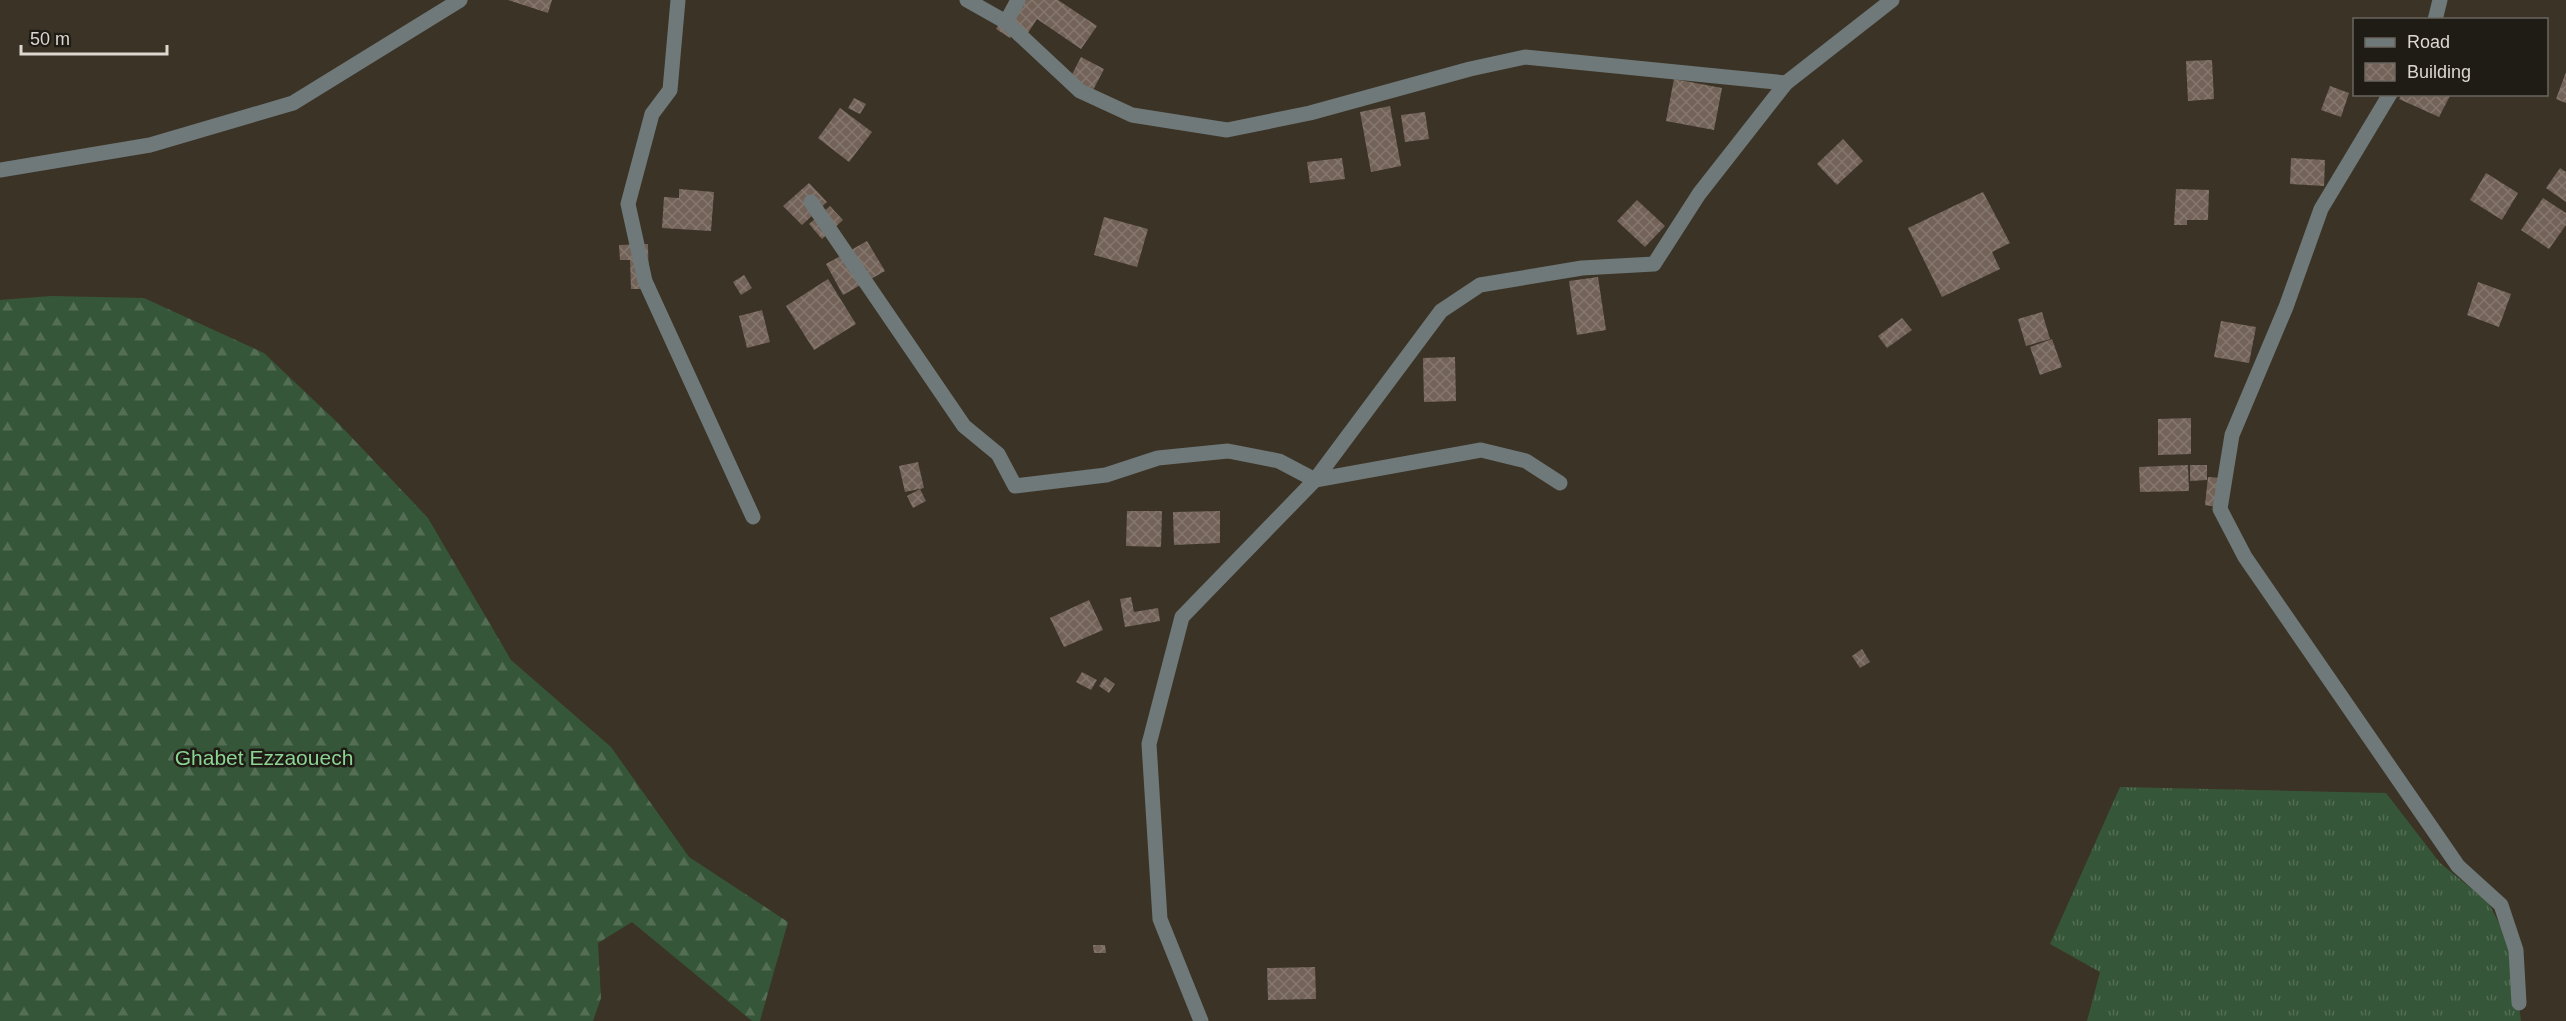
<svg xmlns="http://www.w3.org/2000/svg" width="2566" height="1021" font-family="Helvetica,sans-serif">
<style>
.grass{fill:url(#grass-tufts)}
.forest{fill:url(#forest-firs)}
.building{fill:url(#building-cross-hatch)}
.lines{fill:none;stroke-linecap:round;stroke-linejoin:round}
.minor{stroke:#6f797a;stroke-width:15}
.labels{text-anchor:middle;stroke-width:5;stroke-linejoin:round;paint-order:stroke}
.park-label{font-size:21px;fill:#8bd493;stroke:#1f1b15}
</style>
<defs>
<pattern id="grass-tufts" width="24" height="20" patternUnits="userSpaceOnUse" patternTransform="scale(1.5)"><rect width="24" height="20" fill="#365639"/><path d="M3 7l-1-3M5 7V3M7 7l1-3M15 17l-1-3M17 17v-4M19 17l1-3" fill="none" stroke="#536e55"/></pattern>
<pattern id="forest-firs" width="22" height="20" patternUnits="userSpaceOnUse" patternTransform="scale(1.5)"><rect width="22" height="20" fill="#365639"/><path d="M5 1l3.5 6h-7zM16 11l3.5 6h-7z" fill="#536e55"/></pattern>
<pattern id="building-cross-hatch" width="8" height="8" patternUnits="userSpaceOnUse" patternTransform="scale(1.5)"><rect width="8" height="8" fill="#726258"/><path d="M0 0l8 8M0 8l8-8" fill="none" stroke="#86786f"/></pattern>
</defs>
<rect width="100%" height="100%" fill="#3b3325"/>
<polygon class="grass" points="2120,787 2386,793 2440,863 2488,902 2510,944 2521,1021 2087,1021 2100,972 2050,944"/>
<polygon class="forest" points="51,296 144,298 264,353 339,424 428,518 511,660 611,747 689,857 788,922 760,1021 752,1021 632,922 598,943 601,998 593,1021 0,1021 0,300"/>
<g class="building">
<polygon points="508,0 552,0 548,13"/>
<polygon points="1015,0 1058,0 1097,26 1081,49 1037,19 1026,36 1016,30 1010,38 996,29"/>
<polygon points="1081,57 1104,69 1089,98 1066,86"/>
<polygon points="2212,60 2214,99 2188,101 2186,61"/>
<polygon points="2566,72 2566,103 2556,99"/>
<polygon points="1674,79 1722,88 1714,130 1666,121"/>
<polygon points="2330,86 2349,93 2341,117 2321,110"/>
<polygon points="2402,94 2451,94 2439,117 2399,99"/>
<polygon points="854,98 866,104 860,114 848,108"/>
<polygon points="1390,106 1401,166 1371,172 1360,112"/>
<polygon points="840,108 872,132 849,162 818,138"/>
<polygon points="1425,112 1429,139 1405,142 1401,115"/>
<polygon points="1843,139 1863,161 1837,185 1817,164"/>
<polygon points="1342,158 1345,179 1310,183 1307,162"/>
<polygon points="2291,158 2325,160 2324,186 2290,184"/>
<polygon points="2560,168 2566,172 2566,202 2546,188"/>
<polygon points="2486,173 2518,193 2502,220 2470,200"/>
<polygon points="809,183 827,202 802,225 783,206"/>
<polygon points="679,189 714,192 711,231 662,228 664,197 679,198"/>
<polygon points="2176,189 2209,190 2208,220 2187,220 2187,225 2174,225"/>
<polygon points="1983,192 2010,243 1992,252 2000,269 1942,297 1908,228"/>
<polygon points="2543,198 2566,213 2566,225 2549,249 2521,230"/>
<polygon points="1637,200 1665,226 1645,247 1617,221"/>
<polygon points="830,206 843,220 822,239 809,224"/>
<polygon points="1104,217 1148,229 1137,267 1094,255"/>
<polygon points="867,241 885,271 843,295 826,264"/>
<polygon points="648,244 649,289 631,289 630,260 620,260 619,245"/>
<polygon points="744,275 752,288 741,295 733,282"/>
<polygon points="1598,277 1606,330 1577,335 1569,281"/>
<polygon points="828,279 856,324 814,350 786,306"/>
<polygon points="2478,282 2511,294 2499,327 2467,315"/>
<polygon points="762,310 770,342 747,348 739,316"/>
<polygon points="2042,312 2050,339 2026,346 2018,319"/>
<polygon points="1902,318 1912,330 1887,348 1878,336"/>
<polygon points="2221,321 2256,327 2249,363 2214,357"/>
<polygon points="2052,339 2062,367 2040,375 2030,347"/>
<polygon points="1455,357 1456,401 1424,402 1423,358"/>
<polygon points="2191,418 2191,454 2158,455 2158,419"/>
<polygon points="918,462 924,488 905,492 899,466"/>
<polygon points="2188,465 2189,491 2140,492 2139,467"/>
<polygon points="2190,465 2207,465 2207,480 2190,481"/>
<polygon points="2208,477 2221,478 2217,507 2205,505"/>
<polygon points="920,489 926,501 913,508 907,496"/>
<polygon points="1127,511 1162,511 1161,547 1126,546"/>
<polygon points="1220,511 1220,543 1174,545 1173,512"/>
<polygon points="1131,597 1134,612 1158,608 1160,621 1125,627 1120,599"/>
<polygon points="1089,600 1103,630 1064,647 1050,618"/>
<polygon points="1862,649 1870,662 1860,668 1852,656"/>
<polygon points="1082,672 1097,680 1091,690 1076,682"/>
<polygon points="1105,677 1115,684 1109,693 1099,686"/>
<polygon points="1093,945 1105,945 1106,953 1094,953"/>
<polygon points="1315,967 1316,999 1268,1000 1267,968"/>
</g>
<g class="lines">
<g class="minor">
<polyline points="678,0 670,90 652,114 628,204 645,281 753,517"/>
<polyline points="967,0 1006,22 1080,91 1132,115 1227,130 1310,113 1470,69 1525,57 1786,83"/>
<polyline points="2435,20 2440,0"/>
<polyline points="1006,22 1018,0"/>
<polyline points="2390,94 2321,209 2286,307 2232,435 2220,509 2245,557 2458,866 2501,905 2516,950 2519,1003"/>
<polyline points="0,170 150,145 293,103 460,0"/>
<polyline points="811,202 964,426 998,454 1015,486 1106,475 1158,458 1228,451 1279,461 1315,480 1481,450 1526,461 1560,483"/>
<polyline points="1201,1021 1160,919 1149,744 1182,617 1315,480 1441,311 1480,285 1582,268 1654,264 1699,194 1786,83 1892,0"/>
</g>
</g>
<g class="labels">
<g class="park-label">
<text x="264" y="765">Ghabet Ezzaouech</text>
</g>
</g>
<rect x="2353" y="18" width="195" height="78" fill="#1f1b15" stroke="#6b675f" stroke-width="1.5"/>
<rect x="2365" y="38" width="30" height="9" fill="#6f797a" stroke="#6b675f" stroke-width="1.5"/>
<text x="2407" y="48" font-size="18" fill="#ddd8cf">Road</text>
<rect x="2365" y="63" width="30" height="18" fill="url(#building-cross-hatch)" stroke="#6b675f" stroke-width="1.5"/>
<text x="2407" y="78" font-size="18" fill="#ddd8cf">Building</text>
<path d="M21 45v9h146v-9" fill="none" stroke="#ddd8cf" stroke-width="3"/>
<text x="30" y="45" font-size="18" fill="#ddd8cf" stroke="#1f1b15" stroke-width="4.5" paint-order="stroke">50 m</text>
</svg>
